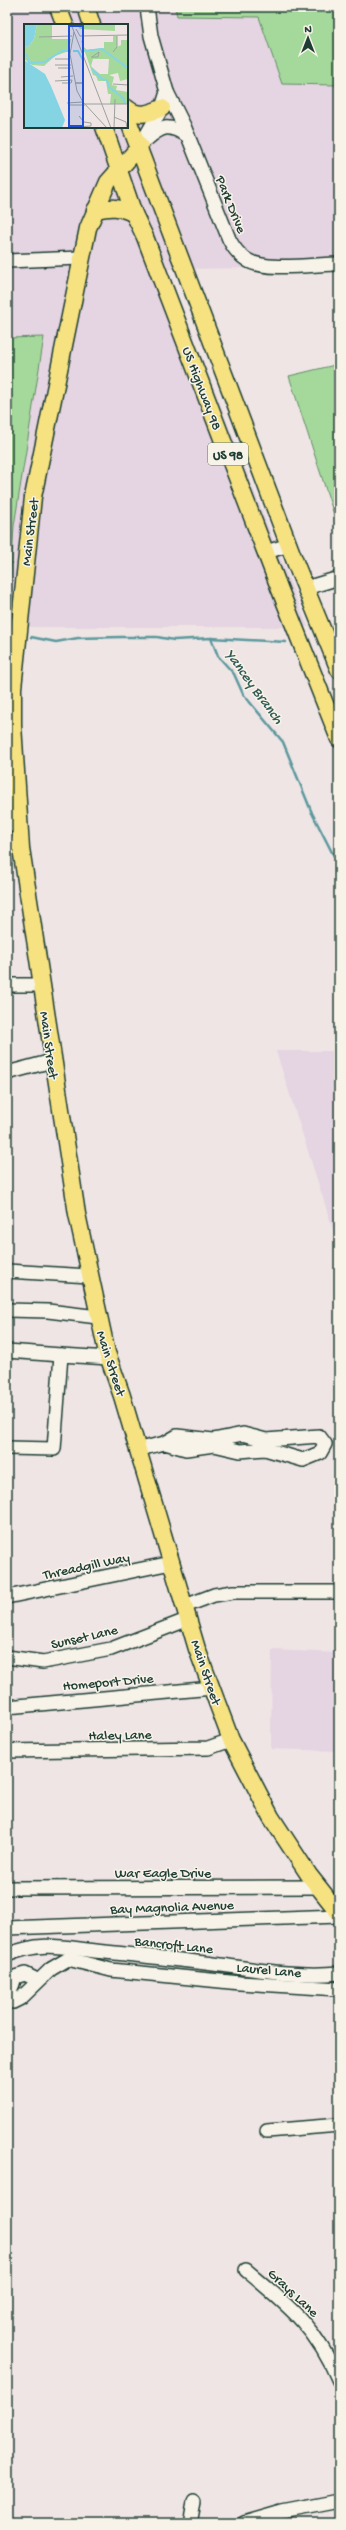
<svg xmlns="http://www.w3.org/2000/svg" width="346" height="2530" font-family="'Gochi Hand',sans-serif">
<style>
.built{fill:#e5d4e1;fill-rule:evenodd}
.green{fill:#a5d99b;stroke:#628b68}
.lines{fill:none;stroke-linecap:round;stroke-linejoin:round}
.stream{stroke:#5c989d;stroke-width:2.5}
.minor-casing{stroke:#1f3d34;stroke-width:16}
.major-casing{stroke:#1f3d34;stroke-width:19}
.minor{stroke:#f7f3e8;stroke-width:13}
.major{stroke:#f6e281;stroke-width:16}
.labels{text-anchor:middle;stroke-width:3;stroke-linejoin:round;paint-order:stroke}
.shield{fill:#f7f3e8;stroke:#60746a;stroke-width:1}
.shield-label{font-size:13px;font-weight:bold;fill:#1f3d34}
.street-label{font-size:14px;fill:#1f3d34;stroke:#f7f3e8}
.water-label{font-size:15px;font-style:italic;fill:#335b57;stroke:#f7f3e8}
.inset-river{fill:none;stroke:#85d4e3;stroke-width:2}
.inset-road{fill:none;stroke:#9ca29e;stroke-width:1}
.view{fill:#1d4ed8;fill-opacity:0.15;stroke:#1d4ed8;stroke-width:2}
.inset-edge{fill:none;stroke:#1f3d34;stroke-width:2}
</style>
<rect width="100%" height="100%" fill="#efe5e5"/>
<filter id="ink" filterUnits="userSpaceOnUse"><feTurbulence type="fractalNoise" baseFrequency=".025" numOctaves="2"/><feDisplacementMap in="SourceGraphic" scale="8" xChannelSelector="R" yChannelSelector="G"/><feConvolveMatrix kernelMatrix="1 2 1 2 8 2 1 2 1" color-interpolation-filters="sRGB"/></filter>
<g filter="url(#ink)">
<g class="built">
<path d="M 7,7 L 175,7 L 178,16 L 259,17 L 282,83 L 339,85 L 339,267 L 167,269 L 308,627 L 9,627 L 14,526 L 44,337 L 7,338 ZM 25,25 L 127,25 L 127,127 L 25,127 Z"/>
<polygon points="276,1051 339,1051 339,1248"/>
<polygon points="272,1650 339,1653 339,1751 271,1749"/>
</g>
<g class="green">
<polygon points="175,7 339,7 339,85 282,84 259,17 177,16"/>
<polygon points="44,337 14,526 7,636 7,338"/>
<polygon points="339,364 339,530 289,376"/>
</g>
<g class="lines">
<g class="stream">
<polyline points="31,637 56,642 78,638 121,637 157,637 174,640 211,638 218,656 234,674 243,694 283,742 312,813 339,866"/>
<polyline points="211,638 286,642"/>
</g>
<g class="minor-casing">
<g id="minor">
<path d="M 167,92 L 184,126 L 229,239 C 233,247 239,255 247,260 C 265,272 317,264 339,264"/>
<path d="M 147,139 C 163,125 169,124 188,136"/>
<polyline points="140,146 162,108 167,92 151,36 147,7"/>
<polyline points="7,261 80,258"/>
<polyline points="266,552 289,545"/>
<polyline points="306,588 339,578"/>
<polyline points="7,826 19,822"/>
<polyline points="7,844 21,843"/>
<polyline points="7,985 41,985"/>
<polyline points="7,1073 52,1061"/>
<polyline points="7,1271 89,1276"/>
<polyline points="7,1310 48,1311 98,1317"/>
<polyline points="7,1351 61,1355"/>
<polyline points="7,1448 54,1449 61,1355 109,1358"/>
<polyline points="139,1449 165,1443 177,1436 213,1440 243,1434 266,1440 319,1436 325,1444 320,1453 303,1460 265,1449 240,1451 214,1445 186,1449 165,1443"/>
<polyline points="7,1597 171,1563"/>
<polyline points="185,1606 214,1595 233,1592 339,1592"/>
<polyline points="7,1657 43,1662 111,1649 189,1619"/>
<polyline points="7,1707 212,1688"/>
<polyline points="7,1751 208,1748 231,1740"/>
<polyline points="7,1888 319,1887"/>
<polyline points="7,1928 339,1916"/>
<path d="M 7,1955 C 46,1939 67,1949 105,1952 C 144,1956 182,1960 221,1965 C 259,1970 300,1977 339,1973"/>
<polyline points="37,1980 25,1974 15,1977 9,1996 13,2002 21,1998 51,1969 68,1959 111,1970 240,1983 339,1989"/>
<polyline points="267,2131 339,2125"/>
<path d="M 246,2270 C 289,2306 317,2328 339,2381"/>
<polyline points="190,2523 194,2503"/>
<polyline points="244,2523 282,2512 339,2501"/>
</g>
</g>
<g class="major-casing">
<g id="major">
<polyline points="58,7 65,25"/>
<polyline points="86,7 92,25"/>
<path d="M 127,108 C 138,118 150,113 162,108"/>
<polyline points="127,117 297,567 339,670"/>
<polyline points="104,127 134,214 145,237 280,590 339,739"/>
<polyline points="140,146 108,182 88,228 33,497 13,688 13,725 21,848 77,1214 107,1353 122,1396 197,1649 231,1740 271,1817 309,1875 339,1913"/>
<path d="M 95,210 C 111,207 119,206 134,214"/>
</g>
</g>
<use href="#minor" class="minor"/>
<use href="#major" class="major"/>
</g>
</g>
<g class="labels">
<rect class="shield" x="208" y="443" width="40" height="22" rx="3"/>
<g class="shield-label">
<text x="228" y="459">US 98</text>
</g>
<g class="street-label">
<text transform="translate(232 204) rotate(68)" y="5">Park Drive</text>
<text transform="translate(203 388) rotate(69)" y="5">US Highway 98</text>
<text transform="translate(29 532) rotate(-83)" y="5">Main Street</text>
<text transform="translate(50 1045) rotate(82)" y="5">Main Street</text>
<text transform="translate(112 1363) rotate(72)" y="5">Main Street</text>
<text transform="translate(86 1565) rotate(-12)" y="5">Threadgill Way</text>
<text transform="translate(84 1636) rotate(-13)" y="5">Sunset Lane</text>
<text transform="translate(207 1672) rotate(71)" y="5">Main Street</text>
<text transform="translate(108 1681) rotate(-5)" y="5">Homeport Drive</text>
<text transform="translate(120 1734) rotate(-1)" y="5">Haley Lane</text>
<text x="163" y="1877">War Eagle Drive</text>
<text transform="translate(172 1906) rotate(-2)" y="5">Bay Magnolia Avenue</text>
<text transform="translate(174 1944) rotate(6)" y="5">Bancroft Lane</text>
<text transform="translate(269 1969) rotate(5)" y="5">Laurel Lane</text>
<text transform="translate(294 2292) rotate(43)" y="5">Grays Lane</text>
</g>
<g class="water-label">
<text transform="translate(255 686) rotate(54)" y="5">Yancey Branch</text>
</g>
</g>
<g transform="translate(24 24)">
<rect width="104" height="104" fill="#efe5e5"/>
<path d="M 13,0 L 28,0 L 28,15 L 47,15 L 45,27 L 31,32 L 20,42 L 8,41 L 0,35 L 0,22 L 4,23 L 10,15 ZM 52,0 L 91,0 L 91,7 L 56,5 ZM 89,12 L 93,12 L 93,23 L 97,21 L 97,16 L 104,16 L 104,55 L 96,57 L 94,49 L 85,51 L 90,53 L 88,61 L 93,62 L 92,66 L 104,68 L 104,80 L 86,80 L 87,70 L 84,70 L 82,57 L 74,57 L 72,52 L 69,51 L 57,17 L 59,16 L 59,22 L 63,26 L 80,24 L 80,18 L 89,18 ZM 69,35 L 85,35 L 84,50 L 76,50 L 71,46 L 67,42 Z" fill="#a5d99b" fill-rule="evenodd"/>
<path d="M 0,0 L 13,0 L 10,15 L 4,23 L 0,22 ZM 0,36 L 21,50 L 27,62 L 41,96 L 38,104 L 0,104 Z" fill="#85d4e3"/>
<path class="inset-river" d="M 49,27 L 54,27 L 59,36M 59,27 L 78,25 L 104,44M 0,31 L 3,31 L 5,39 L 20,38 L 38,27 L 44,27M 68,45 L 78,55 L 83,56 L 85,63 L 99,74 L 101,79"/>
<path class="inset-road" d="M 47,0 L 87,104M 52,5 L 56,12 L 104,11M 50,8 L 46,30 L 53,67 L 59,78 L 83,104M 15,13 L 48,12M 89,28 L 93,23 L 93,12M 67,33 L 74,33 L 75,28 L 68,33M 31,35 L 46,35M 31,41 L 47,41M 34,44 L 47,44M 37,53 L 49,52M 31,57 L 48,56M 38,59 L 47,59 L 48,56M 51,59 L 58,59 L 52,59M 89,60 L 104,61M 43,79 L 59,78M 61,80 L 104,80M 46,81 L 61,81M 55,92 L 60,98 L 67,99 L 67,102M 90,93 L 102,98 L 103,104M 53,103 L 67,102M 90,104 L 91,75"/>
<path class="view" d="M 45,2 L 59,2 L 59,102 L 45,102 Z"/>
<rect width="104" height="104" class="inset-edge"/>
</g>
<rect width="346" height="2530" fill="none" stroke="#f7f3e8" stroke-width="24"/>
<rect x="12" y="12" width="322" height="2506" fill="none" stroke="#1f3d34" stroke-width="1.5" filter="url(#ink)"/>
<g transform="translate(308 38)" stroke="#f7f3e8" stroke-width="3" paint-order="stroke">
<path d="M0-3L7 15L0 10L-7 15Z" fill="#1f3d34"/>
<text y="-6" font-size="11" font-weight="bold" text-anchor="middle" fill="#1f3d34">N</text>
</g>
</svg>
